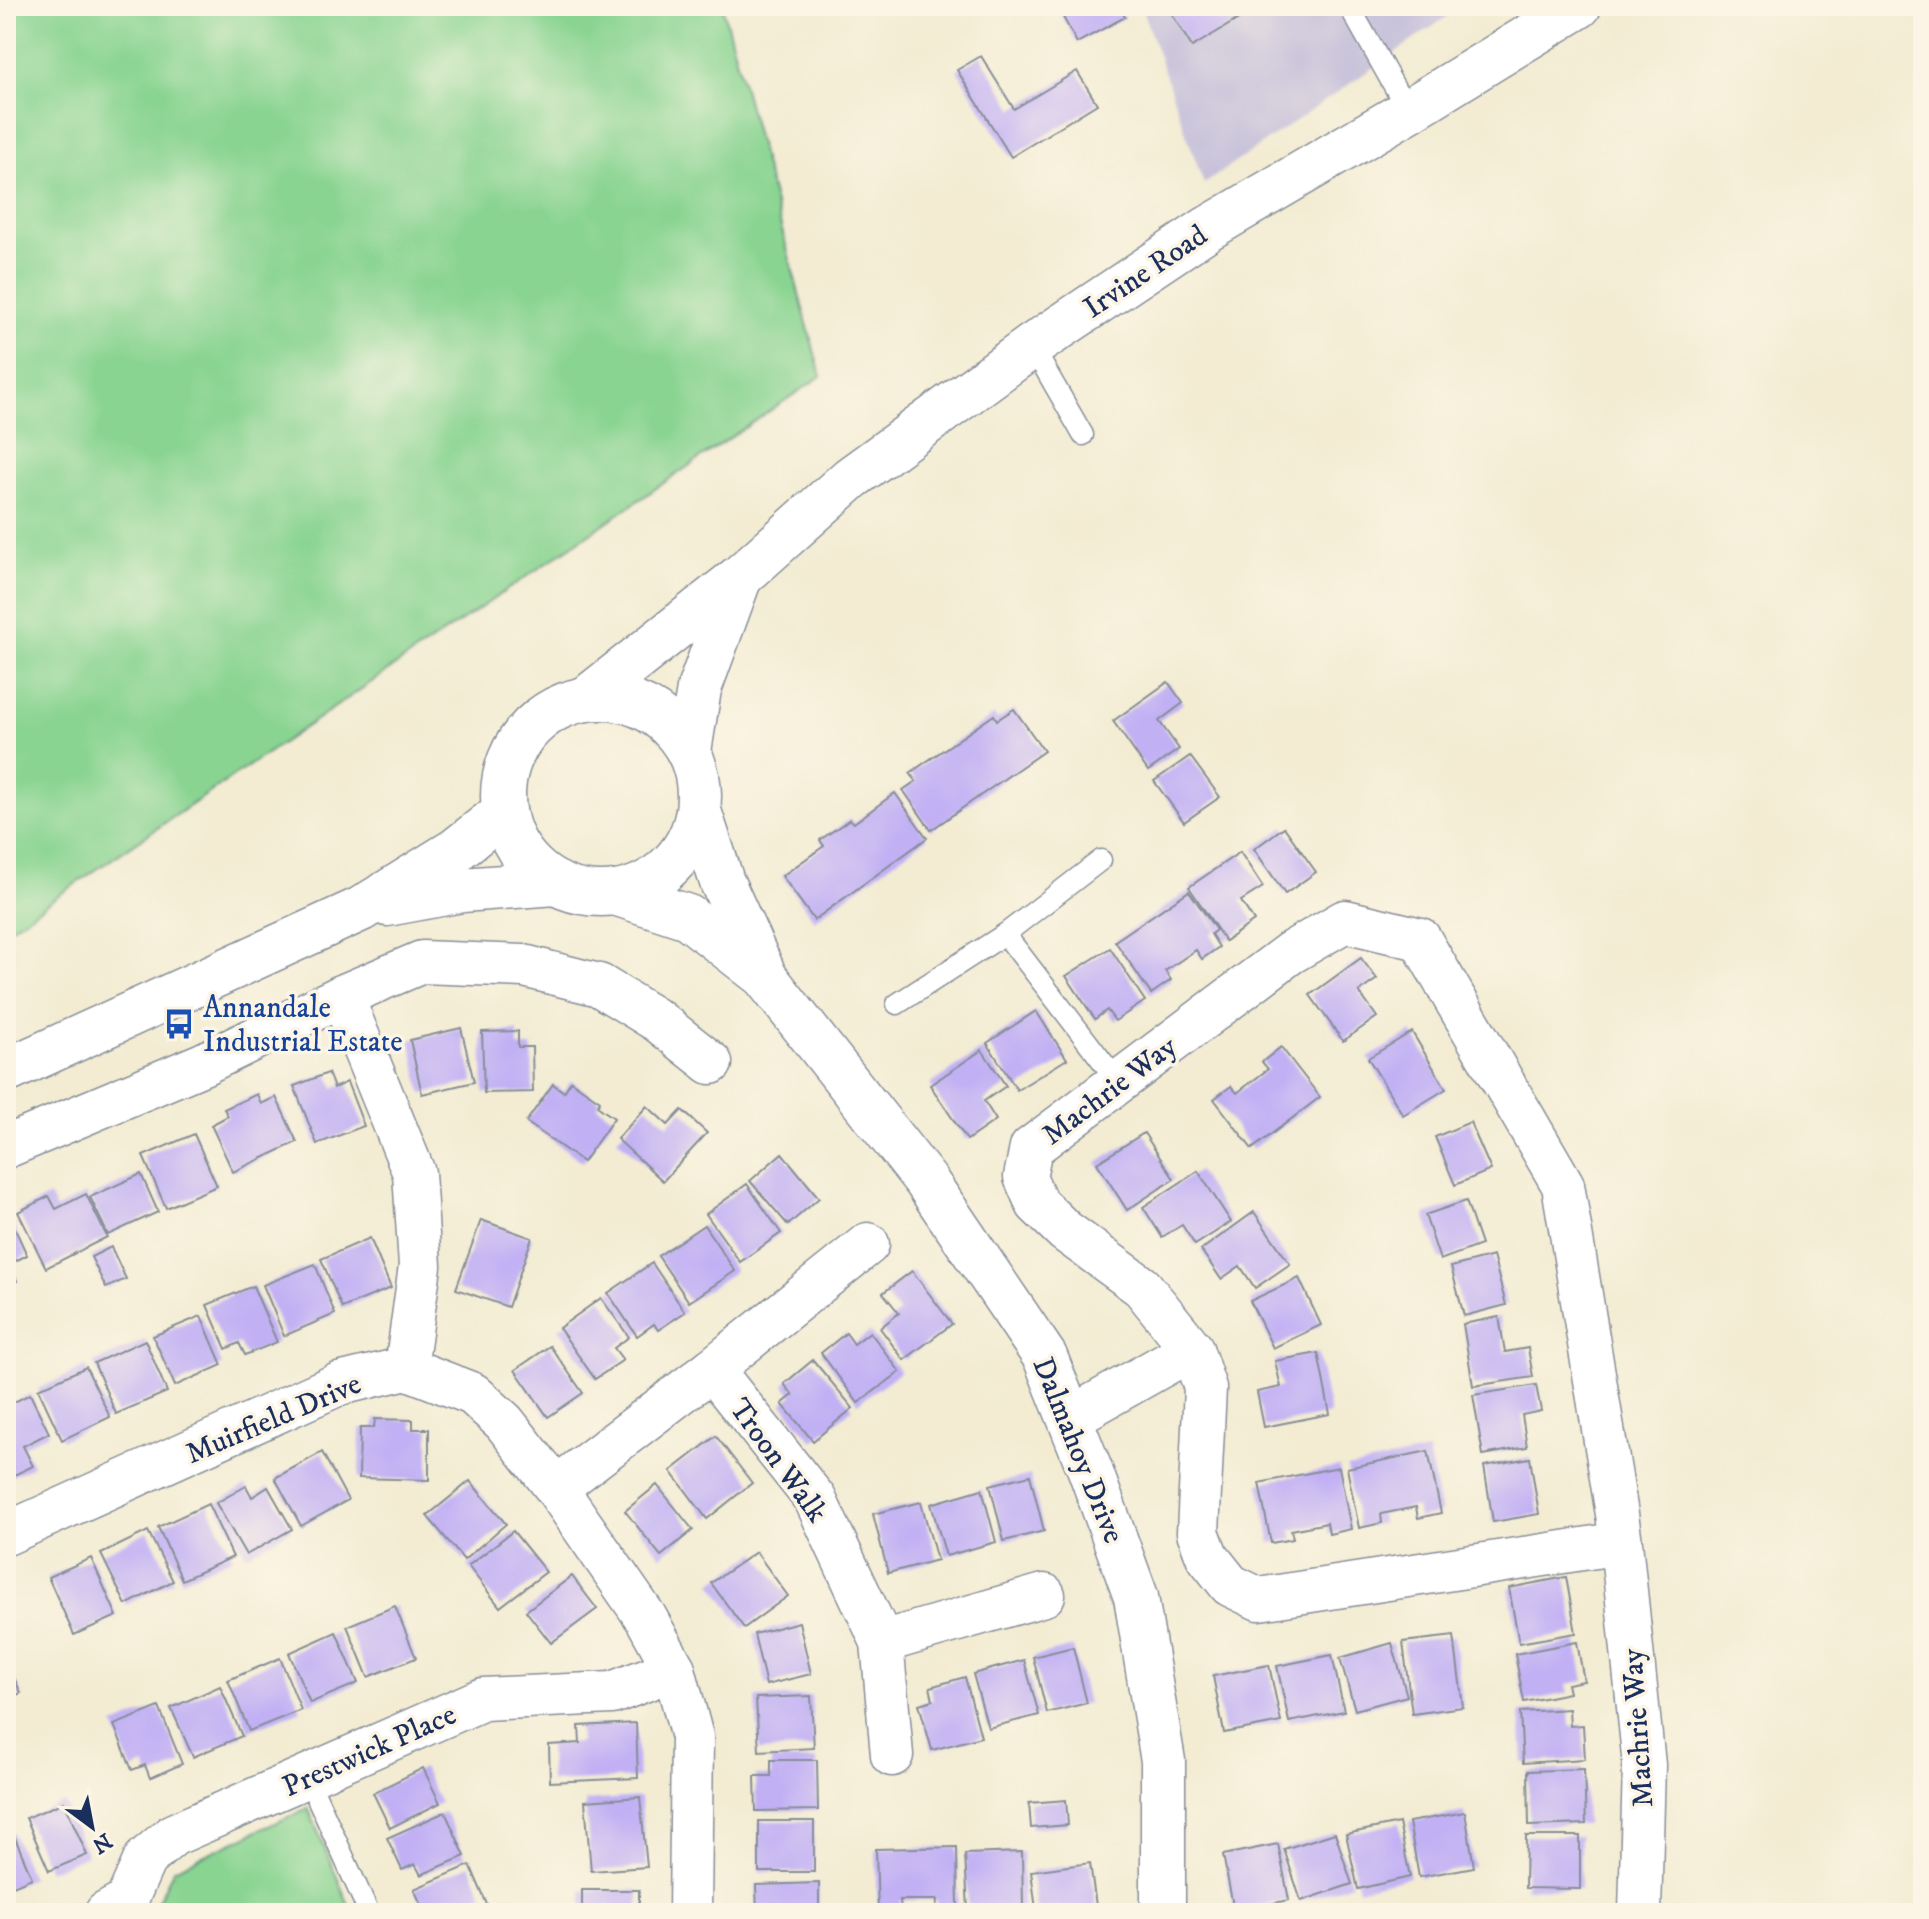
<svg xmlns="http://www.w3.org/2000/svg" width="1929" height="1919" font-family="'IM FELL DW Pica',serif">
<style>
.industrial{fill:#c6c0da}
.green{fill:#89d491;stroke:#528278;stroke-width:2}
.building{fill:#c1b0f4}
.lines{fill:none;stroke-linecap:round;stroke-linejoin:round}
.service-casing{stroke:#878e98;stroke-width:23}
.minor-casing{stroke:#878e98;stroke-width:45}
.tertiary-casing{stroke:#878e98;stroke-width:47}
.secondary-casing{stroke:#878e98;stroke-width:47}
.service{stroke:#fff;stroke-width:20}
.minor{stroke:#fff;stroke-width:42}
.tertiary{stroke:#fff;stroke-width:44}
.secondary{stroke:#fff;stroke-width:44}
.labels{text-anchor:middle;stroke-width:7;stroke-linejoin:round;paint-order:stroke}
.street-label{font-size:30px;fill:#1b2f5e;stroke:#fcf5e5}
.transit-label{font-size:30px;fill:#164399;stroke:#fcf5e5;text-anchor:start}
</style>
<rect width="100%" height="100%" fill="#fcf5e5"/>
<filter id="ink" filterUnits="userSpaceOnUse"><feTurbulence type="fractalNoise" baseFrequency=".0125" numOctaves="2"/><feDisplacementMap in="SourceGraphic" scale="16" xChannelSelector="R" yChannelSelector="G"/><feConvolveMatrix kernelMatrix="1 2 1 2 8 2 1 2 1" color-interpolation-filters="sRGB"/></filter>
<filter id="wash" filterUnits="userSpaceOnUse"><feTurbulence type="fractalNoise" baseFrequency=".006" numOctaves="4" result="noise"/><feDisplacementMap in="SourceGraphic" scale="32" xChannelSelector="R" yChannelSelector="G"/><feGaussianBlur stdDeviation="1.8" result="paint"/><feColorMatrix in="noise" values="0 0 0 0 0 0 0 0 0 0 0 0 0 0 0 0 0 1.4 0 .05"/><feComposite in="paint" operator="in"/></filter>
<g filter="url(#wash)">
<rect width="100%" height="100%" fill="#f3ecd3"/>
<polygon class="industrial" points="1141,6 1451,6 1454,12 1204,184"/>
<g class="green">
<polygon points="6,6 722,6 821,376 6,931"/>
<polygon points="308,1808 352,1913 152,1913 174,1869"/>
</g>
<g id="blocks">
<g class="building">
<polygon points="1057,6 1119,6 1125,17 1077,43"/>
<polygon points="1167,6 1260,6 1192,47"/>
<polygon points="981,56 1014,109 1077,71 1097,104 1011,157 957,70"/>
<polygon points="1168,682 1183,703 1159,721 1179,749 1148,771 1113,721"/>
<polygon points="1014,709 1044,751 931,830 903,790 916,781 910,773 994,715 997,720"/>
<polygon points="1190,756 1220,797 1184,822 1154,781"/>
<polygon points="895,793 927,838 814,920 782,876 824,846 820,840 850,819 854,823"/>
<polygon points="1284,827 1316,872 1285,894 1254,849"/>
<polygon points="1240,852 1263,887 1241,901 1254,921 1225,941 1189,887"/>
<polygon points="1189,891 1216,930 1211,934 1219,947 1202,959 1196,950 1165,971 1171,980 1151,994 1115,941"/>
<polygon points="1110,948 1145,1001 1115,1021 1107,1010 1095,1019 1066,976"/>
<polygon points="1361,958 1377,979 1359,992 1377,1017 1343,1041 1310,995"/>
<polygon points="1036,1011 1067,1059 1017,1090 987,1043"/>
<polygon points="461,1028 474,1082 422,1094 410,1040"/>
<polygon points="518,1031 518,1047 532,1047 533,1092 484,1093 482,1032"/>
<polygon points="1412,1032 1446,1089 1403,1115 1368,1058"/>
<polygon points="1281,1047 1320,1097 1252,1149 1214,1099 1231,1086 1237,1093 1268,1069 1262,1062"/>
<polygon points="982,1050 1006,1086 984,1101 996,1120 967,1140 930,1085"/>
<polygon points="328,1073 334,1088 347,1082 364,1126 317,1144 294,1086"/>
<polygon points="571,1081 600,1101 597,1106 614,1118 583,1162 526,1122 553,1084 564,1092"/>
<polygon points="257,1094 261,1104 276,1097 297,1142 233,1172 211,1125 228,1116 224,1109"/>
<polygon points="647,1106 668,1125 682,1110 707,1133 663,1181 617,1139"/>
<polygon points="1470,1122 1491,1170 1455,1185 1435,1137"/>
<polygon points="1144,1133 1174,1179 1127,1210 1097,1163"/>
<polygon points="194,1134 217,1186 166,1208 143,1156"/>
<polygon points="782,1153 819,1198 788,1225 750,1181"/>
<polygon points="1198,1171 1231,1222 1195,1245 1182,1225 1162,1237 1143,1207"/>
<polygon points="141,1174 158,1212 108,1235 90,1197"/>
<polygon points="747,1184 781,1233 740,1262 706,1214"/>
<polygon points="86,1194 107,1237 46,1268 18,1212 49,1196 56,1209"/>
<polygon points="1466,1201 1481,1245 1440,1260 1425,1215"/>
<polygon points="1254,1212 1290,1264 1255,1288 1240,1266 1221,1279 1201,1250"/>
<polygon points="10,1218 27,1255 10,1264 17,1281 6,1286 6,1219"/>
<polygon points="481,1220 532,1238 508,1307 456,1289"/>
<polygon points="704,1225 735,1271 689,1302 658,1256"/>
<polygon points="370,1238 391,1288 342,1308 321,1259"/>
<polygon points="111,1247 126,1279 106,1288 91,1257"/>
<polygon points="1493,1256 1506,1305 1464,1316 1451,1267"/>
<polygon points="652,1263 685,1312 658,1330 654,1324 637,1336 608,1293"/>
<polygon points="315,1264 335,1314 284,1336 263,1285"/>
<polygon points="912,1271 952,1324 904,1360 880,1328 899,1313 883,1293"/>
<polygon points="1299,1278 1321,1325 1273,1348 1250,1301"/>
<polygon points="253,1286 277,1342 245,1355 239,1343 226,1349 207,1305"/>
<polygon points="601,1298 629,1337 614,1348 623,1360 595,1379 559,1328"/>
<polygon points="201,1316 222,1365 175,1386 153,1336"/>
<polygon points="1499,1317 1505,1352 1528,1348 1533,1377 1473,1386 1463,1324"/>
<polygon points="870,1332 900,1372 858,1403 821,1353 846,1333 854,1344"/>
<polygon points="145,1340 167,1392 116,1414 94,1363"/>
<polygon points="550,1346 583,1393 548,1417 515,1370"/>
<polygon points="1318,1353 1330,1414 1264,1427 1257,1392 1281,1387 1275,1361"/>
<polygon points="813,1360 853,1408 813,1441 782,1404 793,1395 784,1384"/>
<polygon points="86,1367 110,1417 62,1440 38,1389"/>
<polygon points="1536,1385 1541,1411 1522,1415 1527,1447 1483,1455 1473,1395"/>
<polygon points="30,1394 49,1433 23,1446 33,1466 6,1479 6,1406"/>
<polygon points="375,1419 413,1420 413,1429 429,1429 429,1480 359,1478 360,1428 374,1428"/>
<polygon points="716,1436 752,1483 707,1519 671,1471"/>
<polygon points="1428,1451 1441,1513 1418,1518 1416,1507 1381,1514 1382,1523 1359,1528 1347,1468"/>
<polygon points="322,1452 348,1500 301,1526 275,1478"/>
<polygon points="1530,1458 1539,1514 1493,1522 1484,1466"/>
<polygon points="1339,1467 1351,1529 1329,1534 1327,1523 1291,1530 1293,1539 1271,1543 1259,1483"/>
<polygon points="1030,1475 1044,1531 1004,1541 990,1485"/>
<polygon points="470,1481 506,1524 464,1560 427,1516"/>
<polygon points="657,1485 693,1530 661,1556 625,1511"/>
<polygon points="246,1486 252,1497 268,1487 292,1529 246,1555 216,1503"/>
<polygon points="982,1489 996,1542 946,1556 931,1504"/>
<polygon points="921,1502 937,1560 888,1573 873,1514"/>
<polygon points="208,1504 233,1557 182,1580 158,1527"/>
<polygon points="148,1531 173,1581 126,1605 101,1554"/>
<polygon points="513,1531 546,1572 500,1607 468,1566"/>
<polygon points="756,1552 788,1596 744,1628 711,1583"/>
<polygon points="91,1558 117,1616 74,1635 48,1577"/>
<polygon points="572,1576 597,1609 551,1643 526,1611"/>
<polygon points="1566,1577 1576,1633 1519,1643 1509,1588"/>
<polygon points="395,1606 416,1658 368,1677 347,1626"/>
<polygon points="799,1622 811,1674 766,1685 754,1634"/>
<polygon points="336,1632 358,1683 310,1703 289,1653"/>
<polygon points="1454,1636 1463,1707 1412,1714 1403,1642"/>
<polygon points="1577,1642 1584,1681 1567,1684 1569,1693 1524,1702 1515,1654"/>
<polygon points="1392,1643 1407,1696 1355,1710 1340,1658"/>
<polygon points="1073,1647 1087,1703 1047,1713 1033,1657"/>
<polygon points="1332,1655 1344,1711 1289,1722 1277,1666"/>
<polygon points="280,1658 301,1710 249,1731 228,1680"/>
<polygon points="6,1660 21,1693 6,1700"/>
<polygon points="1024,1660 1039,1715 988,1728 973,1674"/>
<polygon points="1269,1665 1281,1722 1224,1733 1213,1676"/>
<polygon points="965,1677 981,1737 932,1750 919,1704 933,1700 930,1687"/>
<polygon points="220,1686 242,1736 193,1757 171,1708"/>
<polygon points="811,1696 814,1748 759,1751 756,1698"/>
<polygon points="159,1707 182,1764 150,1778 145,1765 132,1770 114,1725"/>
<polygon points="1569,1709 1570,1726 1583,1725 1585,1759 1523,1763 1520,1712"/>
<polygon points="636,1723 638,1778 550,1782 549,1745 580,1743 579,1726"/>
<polygon points="771,1760 817,1760 818,1810 756,1811 755,1776 771,1776"/>
<polygon points="423,1768 440,1803 390,1828 373,1793"/>
<polygon points="1584,1769 1586,1824 1529,1826 1528,1771"/>
<polygon points="640,1797 647,1867 591,1871 585,1801"/>
<polygon points="1066,1800 1068,1825 1031,1828 1029,1803"/>
<polygon points="64,1802 87,1855 49,1871 26,1818"/>
<polygon points="445,1812 465,1856 421,1875 415,1864 402,1870 387,1838"/>
<polygon points="1465,1812 1474,1867 1419,1877 1409,1822"/>
<rect x="759" y="1821" width="55" height="51"/>
<polygon points="1399,1823 1410,1877 1358,1889 1346,1834"/>
<polygon points="10,1826 32,1878 6,1889 6,1827"/>
<polygon points="1335,1833 1352,1884 1301,1901 1284,1849"/>
<polygon points="1526,1836 1580,1836 1580,1889 1525,1888"/>
<polygon points="1278,1844 1289,1900 1234,1911 1223,1855"/>
<polygon points="957,1847 958,1910 936,1911 937,1900 900,1900 901,1912 878,1912 876,1849"/>
<polygon points="1022,1852 1023,1908 968,1910 965,1854"/>
<polygon points="1090,1863 1097,1913 1059,1913 1059,1907 1036,1910 1031,1871"/>
<polygon points="470,1865 489,1909 481,1913 425,1913 414,1889"/>
<polygon points="819,1883 819,1913 757,1913 756,1885"/>
<rect x="582" y="1890" width="57" height="23"/>
</g>
</g>
</g>
<g filter="url(#ink)">
<use href="#blocks" fill-opacity="0" stroke="#878e98" stroke-width="2"/>
<g class="lines">
<g class="service-casing">
<g id="service">
<polyline points="1349,6 1408,111"/>
<polyline points="1032,346 1083,435"/>
<polyline points="1005,934 1119,1083"/>
<polyline points="897,1004 1005,934 1101,860"/>
<polyline points="308,1778 369,1913"/>
</g>
</g>
<g class="minor-casing">
<g id="minor">
<polyline points="342,996 414,1173 420,1266 406,1368"/>
<polyline points="6,1147 203,1064 342,996 422,962 524,966 599,985 658,1021 711,1063"/>
<polyline points="712,1369 815,1499 882,1642 892,1755"/>
<polyline points="1070,1418 1192,1349"/>
<polyline points="556,1488 712,1369 868,1244"/>
<polyline points="6,1534 339,1384 406,1368 473,1394 504,1422 556,1488 646,1618 674,1669 692,1737 690,1913"/>
<polyline points="1621,1543 1259,1599 1230,1585 1207,1556 1198,1532 1205,1388 1192,1349 1142,1287 1065,1231 1037,1204 1025,1177 1031,1148 1290,953 1345,921 1420,939 1563,1185 1617,1514 1621,1543 1644,1765 1640,1913"/>
<polyline points="882,1642 1044,1595"/>
<polyline points="106,1913 126,1902 145,1859 173,1835 483,1699 612,1693 674,1669"/>
</g>
</g>
<g class="tertiary-casing">
<g id="tertiary">
<polyline points="699,811 722,882 762,970"/>
<polyline points="615,893 688,917 764,976 926,1181 1045,1357 1090,1470 1136,1597 1163,1761 1163,1913"/>
</g>
</g>
<g class="secondary-casing">
<g id="secondary">
<circle cx="601" cy="796" r="98"/>
<polyline points="586,699 740,577 851,478 1032,346 1207,229 1408,111 1579,6"/>
<polyline points="689,751 699,689 740,577"/>
<polyline points="387,904 462,890 556,883"/>
<polyline points="6,1071 361,909 456,850 504,812"/>
</g>
</g>
<use href="#service" class="service"/>
<use href="#minor" class="minor"/>
<use href="#tertiary" class="tertiary"/>
<use href="#secondary" class="secondary"/>
</g>
</g>
<defs>
<g id="bus-bare" transform="scale(2.4)"><path d="M-5-6H5V4H4V6H2V4H-2V6H-4V4H-5ZM-3.5-4V0h7V-4ZM-3.5 1.2v1.5H-2V1.2ZM2 1.2v1.5H3.5V1.2Z" fill="#1a4fb4" stroke="#fcf5e5" stroke-width="2.5" paint-order="stroke"/></g>
</defs>
<g fill-rule="evenodd">
<use href="#bus-bare" x="179" y="1024"/>
</g>
<g class="labels">
<g class="street-label">
<text transform="translate(1145 271) rotate(-34)" y="10">Irvine Road</text>
<text transform="translate(1109 1090) rotate(-37)" y="10">Machrie Way</text>
<text transform="translate(273 1418) rotate(-23)" y="10">Muirfield Drive</text>
<text transform="translate(1079 1450) rotate(68)" y="10">Dalmahoy Drive</text>
<text transform="translate(779 1460) rotate(54)" y="10">Troon Walk</text>
<text transform="translate(1637 1728) rotate(-94)" y="10">Machrie Way</text>
<text transform="translate(369 1750) rotate(-24)" y="10">Prestwick Place</text>
</g>
<g class="transit-label">
<text x="203" y="1017">Annandale<tspan x="203" dy="34">Industrial Estate</tspan></text>
</g>
</g>
<rect width="1929" height="1919" fill="none" stroke="#fcf5e5" stroke-width="32"/>
<g transform="translate(92 1827) rotate(148)" stroke="#fcf5e5" stroke-width="6" paint-order="stroke">
<path d="M0-6L14 30L0 20L-14 30Z" fill="#1b2f5e"/>
<text y="-12" font-size="22" font-weight="bold" text-anchor="middle" fill="#1b2f5e">N</text>
</g>
</svg>
